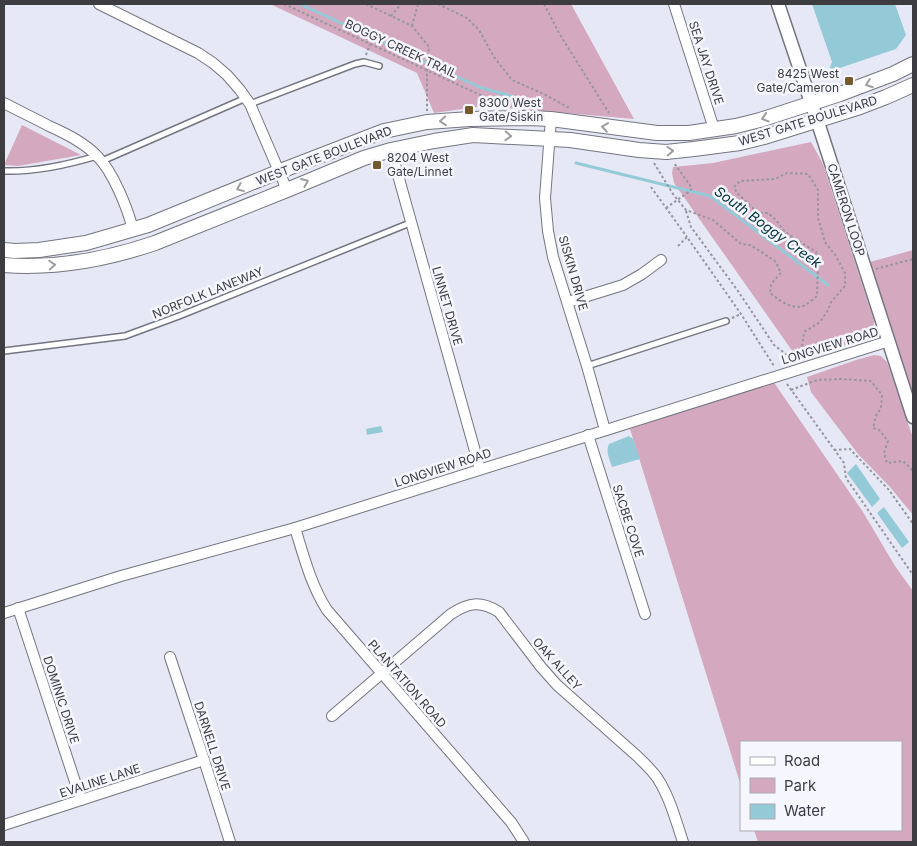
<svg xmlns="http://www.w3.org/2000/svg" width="917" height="846" font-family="Inter,sans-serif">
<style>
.green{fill:#d4a9c0}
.water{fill:#94cad8}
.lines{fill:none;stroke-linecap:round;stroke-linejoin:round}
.stream{stroke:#94cad8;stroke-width:3}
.service-casing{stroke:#747580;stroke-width:8}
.minor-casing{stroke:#747580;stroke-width:12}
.tertiary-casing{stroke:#747580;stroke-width:15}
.secondary-casing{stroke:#747580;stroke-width:16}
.path{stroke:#95959e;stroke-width:2;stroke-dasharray:2.5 2.5;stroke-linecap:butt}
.service{stroke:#fff;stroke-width:5}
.minor{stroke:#fff;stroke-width:10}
.tertiary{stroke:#fff;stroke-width:12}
.secondary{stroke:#fff;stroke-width:14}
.oneway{stroke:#9e9ea0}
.poi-dot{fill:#725a2b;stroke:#f5f6fe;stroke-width:2}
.labels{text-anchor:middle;stroke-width:5;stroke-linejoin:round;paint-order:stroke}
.street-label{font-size:12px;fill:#3c3c41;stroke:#f5f6fe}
.poi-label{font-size:12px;fill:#3c3c41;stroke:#f5f6fe;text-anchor:start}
.water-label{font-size:14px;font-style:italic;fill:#00333e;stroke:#f5f6fe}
</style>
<rect width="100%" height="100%" fill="#e7e8f5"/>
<g class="green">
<polygon points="270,4 571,4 634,119 484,106 434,113 417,73"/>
<polygon points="22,125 81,155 18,166 4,165"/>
<polygon points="811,142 823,164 874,321 873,333 862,340 798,359 674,183 672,173 673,167 713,163"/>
<polygon points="913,250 913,396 870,262"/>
<polygon points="874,355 881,356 887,362 913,438 913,515 890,487 858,454 811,392 807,377 856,360"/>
<polygon points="773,381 863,512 895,566 913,591 913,842 758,842 754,830 901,830 901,742 741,742 741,786 630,429"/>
</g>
<g class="water">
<polygon points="812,4 895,4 906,35 896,49 831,71 830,67 832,62"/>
<polygon points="381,426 383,432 367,435 366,429"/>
<path d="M 629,436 L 633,439 L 640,459 L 612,467 C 610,460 605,451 609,444 Z"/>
<polygon points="856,464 880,499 872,507 847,473"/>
<polygon points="884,507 909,542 902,548 877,513"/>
</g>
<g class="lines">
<g class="stream">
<polyline points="300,4 479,87 538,104"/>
<polyline points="576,163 710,196 828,285"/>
</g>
<g class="service-casing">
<g id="service">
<polyline points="250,104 355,64 364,62 379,66"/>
<polyline points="102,161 246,98"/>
<path d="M 4,171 C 35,172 67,165 97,156"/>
<polyline points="4,351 125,336 179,316 410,223"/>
<polyline points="587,366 726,321"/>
</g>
</g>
<g class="minor-casing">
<g id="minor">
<polyline points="99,4 198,53 213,63 227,75 240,90 250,104 287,190"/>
<polyline points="674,4 714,129"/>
<path d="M 4,103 C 19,111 34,118 49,126 C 67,134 85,143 98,157 C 113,172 128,209 133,230"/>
<polyline points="551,119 545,198 548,231 553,257 587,366 605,430"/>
<polyline points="391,150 480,469"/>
<polyline points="568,302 623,285 642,274 661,260"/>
<polyline points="588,435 645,614"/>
<path d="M 295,528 C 304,557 311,585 327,610 L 511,822 L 524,842"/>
<polyline points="18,608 81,800"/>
<polyline points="4,613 121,576 295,528 889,341"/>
<polyline points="170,657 204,760 230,842"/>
<path d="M 332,716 L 451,614 C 468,603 480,600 499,612 L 541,667 L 557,685 L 637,756 C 644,763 652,770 658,779 C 670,798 676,821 683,842"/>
<polyline points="4,825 204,760"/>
</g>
</g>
<g class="tertiary-casing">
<polyline id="tertiary" points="778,4 822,135 913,417"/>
</g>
<g class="secondary-casing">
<g id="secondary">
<polyline points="4,250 15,251 39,250 86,243 148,225 278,172 384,131 427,122 470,119 528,118 551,119 657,133 689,133 736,126 760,120 840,94 893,74 913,64"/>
<path d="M 4,265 C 56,269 105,260 155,243 L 287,190 L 364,158 L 391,150 L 434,141 L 473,135 L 570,140 L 639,150 L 666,152 L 694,149 L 740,143 L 764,137 L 860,107 L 886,97 L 913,85"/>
</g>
</g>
<g class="path">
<polyline points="284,4 504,106"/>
<polyline points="366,4 412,26 429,47 427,63 427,111"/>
<polyline points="438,4 467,18 479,30 494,57 512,80 544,94 571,109"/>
<polyline points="544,4 559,33 609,113"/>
<polyline points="391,16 401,4"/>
<polyline points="412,26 418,4"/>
<polyline points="366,55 370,44"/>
<path d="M 654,163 L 673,194 L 686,210 L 713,220 L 741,244 L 750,245 L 760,251 L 776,262 L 781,273 L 771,284 L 770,293 C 778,299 791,310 803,306 C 808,304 813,299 817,296 L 818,261 L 816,252 L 785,232 L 776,220 L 768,213 L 760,213 L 755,210 L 737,193 L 734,187 L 740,181 L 775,179 L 787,173 L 808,174 L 818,190 L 818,218 L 825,242 L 836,256 L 845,273 L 845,286 L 831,302 L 828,310 L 820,322 L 804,332 L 800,359"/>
<polyline points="651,187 687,237"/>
<polyline points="666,208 690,191 692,188 674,163"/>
<polyline points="686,211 691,227 738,291 774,345 795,361"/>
<polyline points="678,246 687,237 741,314 774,366"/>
<polyline points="876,269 913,259"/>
<polyline points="732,318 741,314"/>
<polyline points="787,384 844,463 846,478 913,575"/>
<polyline points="791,390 817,380 841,379 871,381 882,395 881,408 876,416 873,428 879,430 888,441 884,453 887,463 903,461 913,471"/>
<polyline points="834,450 850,449 889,490 913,524"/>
</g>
<use href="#service" class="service"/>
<use href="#minor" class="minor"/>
<use href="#tertiary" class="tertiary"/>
<use href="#secondary" class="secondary"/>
</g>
<defs><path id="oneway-chevron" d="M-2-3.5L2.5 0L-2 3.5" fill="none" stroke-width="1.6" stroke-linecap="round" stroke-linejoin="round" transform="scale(1.25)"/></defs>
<g class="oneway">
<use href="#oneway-chevron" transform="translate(869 84) rotate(160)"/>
<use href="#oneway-chevron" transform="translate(765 118) rotate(163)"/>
<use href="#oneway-chevron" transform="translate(443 121) rotate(176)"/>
<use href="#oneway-chevron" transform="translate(605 127) rotate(-172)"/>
<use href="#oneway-chevron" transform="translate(508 136) rotate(2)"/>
<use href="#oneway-chevron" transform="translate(670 151) rotate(-2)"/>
<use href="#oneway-chevron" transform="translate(305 182) rotate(-23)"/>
<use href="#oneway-chevron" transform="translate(240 188) rotate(158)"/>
<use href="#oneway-chevron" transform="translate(52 265) rotate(-3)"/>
</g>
<g class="poi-dot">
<rect x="844" y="76" width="10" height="10" rx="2.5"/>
<rect x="464" y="105" width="10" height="10" rx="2.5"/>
<rect x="372" y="160" width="10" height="10" rx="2.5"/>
</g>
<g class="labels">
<g class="street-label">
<text transform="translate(401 49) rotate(25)" y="4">BOGGY CREEK TRAIL</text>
<text transform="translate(706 63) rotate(72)" y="4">SEA JAY DRIVE</text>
<text transform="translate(808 121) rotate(-17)" y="4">WEST GATE BOULEVARD</text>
<text transform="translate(324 156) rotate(-21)" y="4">WEST GATE BOULEVARD</text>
<text transform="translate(846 210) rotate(72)" y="4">CAMERON LOOP</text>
<text transform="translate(573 273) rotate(74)" y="4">SISKIN DRIVE</text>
<text transform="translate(208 293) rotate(-22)" y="4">NORFOLK LANEWAY</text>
<text transform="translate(447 306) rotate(74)" y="4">LINNET DRIVE</text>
<text transform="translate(830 346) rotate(-17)" y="4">LONGVIEW ROAD</text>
<text transform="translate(443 468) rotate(-18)" y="4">LONGVIEW ROAD</text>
<text transform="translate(628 521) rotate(72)" y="4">SACBE COVE</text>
<text transform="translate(557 664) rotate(48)" y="4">OAK ALLEY</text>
<text transform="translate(407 684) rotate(49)" y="4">PLANTATION ROAD</text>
<text transform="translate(61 700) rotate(72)" y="4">DOMINIC DRIVE</text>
<text transform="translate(212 746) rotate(72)" y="4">DARNELL DRIVE</text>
<text transform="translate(100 781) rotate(-18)" y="4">EVALINE LANE</text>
</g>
<g class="poi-label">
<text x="839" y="78" text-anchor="end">8425 West<tspan x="839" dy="14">Gate/Cameron</tspan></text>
<text x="479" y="107">8300 West<tspan x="479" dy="14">Gate/Siskin</tspan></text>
<text x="387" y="162">8204 West<tspan x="387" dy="14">Gate/Linnet</tspan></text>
</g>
<g class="water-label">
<text transform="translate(768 227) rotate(36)" y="5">South Boggy Creek</text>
</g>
</g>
<rect width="917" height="846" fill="none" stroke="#3c3c41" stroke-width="10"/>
<rect x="740" y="741" width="162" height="90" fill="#f5f6fe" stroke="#abacb2"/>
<rect x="750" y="757" width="25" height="8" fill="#ffffff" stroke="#abacb2"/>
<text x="784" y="766" font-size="15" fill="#3c3c41">Road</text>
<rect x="750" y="778" width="25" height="15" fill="#d4a9c0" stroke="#abacb2"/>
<text x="784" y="791" font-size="15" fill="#3c3c41">Park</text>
<rect x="750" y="804" width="25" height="15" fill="#94cad8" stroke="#abacb2"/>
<text x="784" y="816" font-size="15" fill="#3c3c41">Water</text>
</svg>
